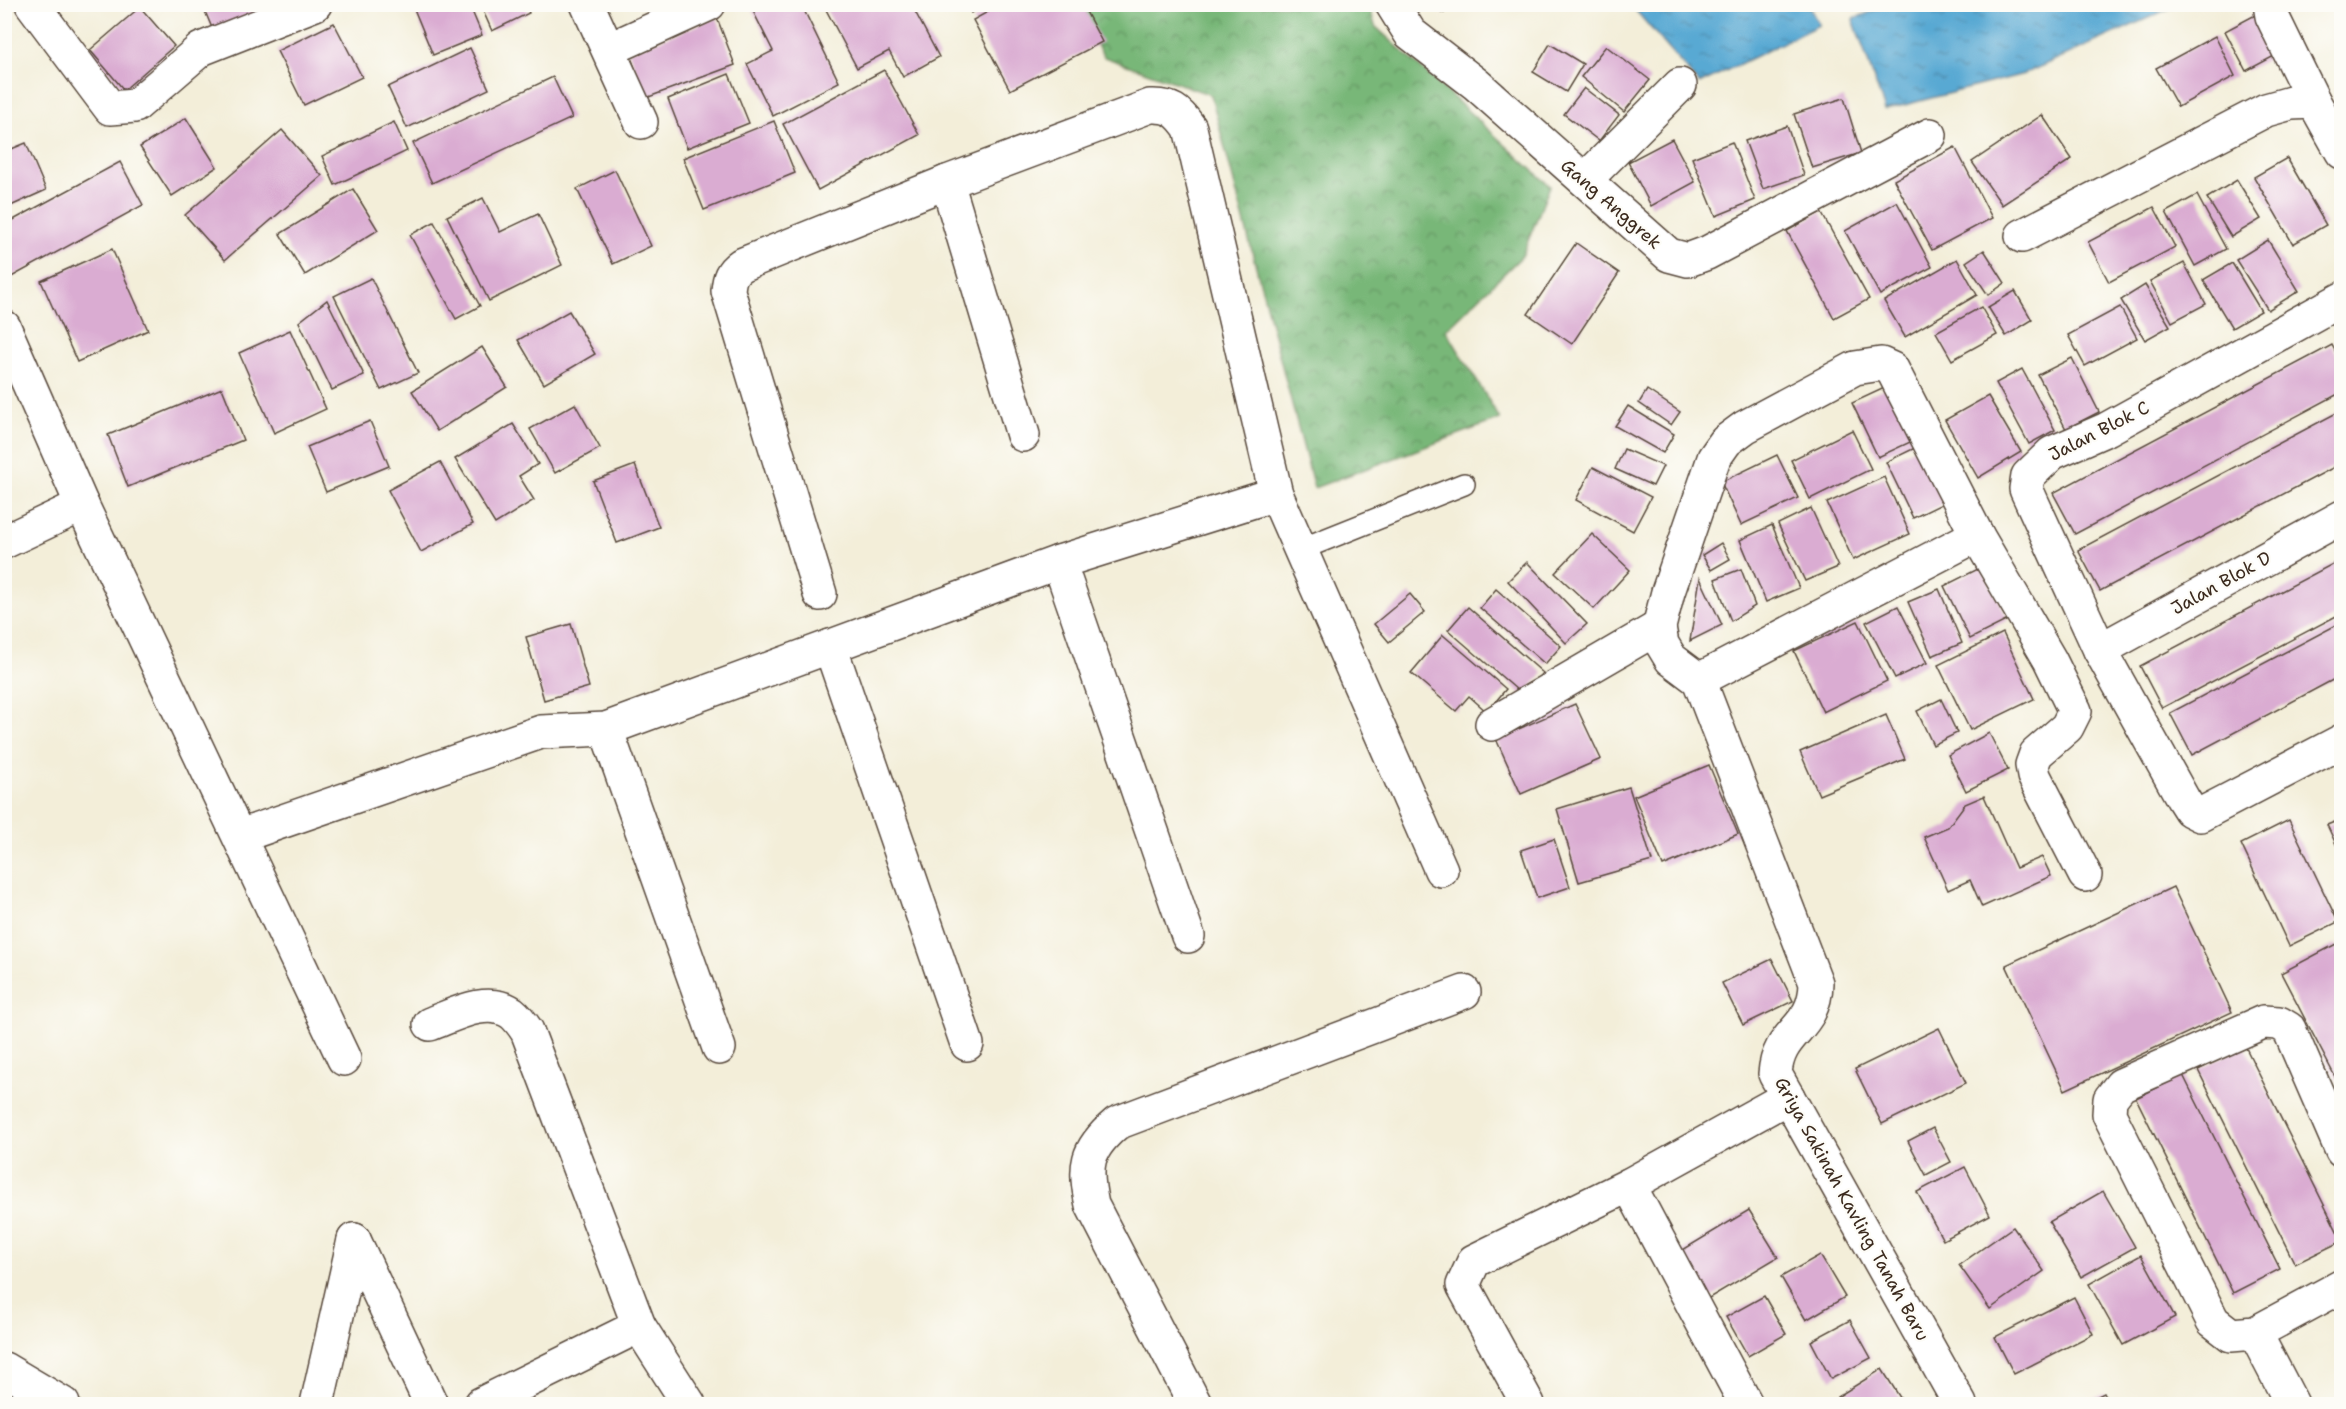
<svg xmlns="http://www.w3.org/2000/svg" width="2346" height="1409" font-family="'Shantell Sans',sans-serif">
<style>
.forest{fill:url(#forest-crowns);stroke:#5a704b;stroke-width:1.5}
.water{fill:url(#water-ripples);stroke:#4a6a78;stroke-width:1.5}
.building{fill:#daacd2}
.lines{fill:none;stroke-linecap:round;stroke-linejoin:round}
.service-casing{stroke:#57473a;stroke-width:24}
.minor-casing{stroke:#57473a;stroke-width:36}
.service{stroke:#fff;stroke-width:21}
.minor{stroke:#fff;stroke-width:33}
.labels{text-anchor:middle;stroke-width:4.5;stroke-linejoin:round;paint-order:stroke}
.street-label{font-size:18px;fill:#3b2a1e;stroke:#fdfcf7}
</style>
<defs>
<pattern id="forest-crowns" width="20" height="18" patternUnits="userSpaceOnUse" patternTransform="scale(1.5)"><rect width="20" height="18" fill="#78b778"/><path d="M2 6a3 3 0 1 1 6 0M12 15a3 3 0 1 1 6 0" fill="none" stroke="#649562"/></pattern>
<pattern id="water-ripples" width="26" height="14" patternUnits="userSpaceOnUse" patternTransform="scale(1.5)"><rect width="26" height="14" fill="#59a9d3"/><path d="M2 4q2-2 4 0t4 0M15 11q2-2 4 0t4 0" fill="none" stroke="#4b8aab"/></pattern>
</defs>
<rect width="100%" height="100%" fill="#fdfcf7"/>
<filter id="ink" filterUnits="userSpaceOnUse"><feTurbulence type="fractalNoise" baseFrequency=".0167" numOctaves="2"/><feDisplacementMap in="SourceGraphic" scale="12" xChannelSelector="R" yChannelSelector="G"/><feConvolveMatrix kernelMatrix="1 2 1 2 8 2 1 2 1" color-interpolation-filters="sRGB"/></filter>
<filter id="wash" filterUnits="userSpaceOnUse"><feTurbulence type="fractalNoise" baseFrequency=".008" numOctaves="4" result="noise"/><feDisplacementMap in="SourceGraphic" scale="24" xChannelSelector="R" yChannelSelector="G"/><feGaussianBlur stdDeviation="1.35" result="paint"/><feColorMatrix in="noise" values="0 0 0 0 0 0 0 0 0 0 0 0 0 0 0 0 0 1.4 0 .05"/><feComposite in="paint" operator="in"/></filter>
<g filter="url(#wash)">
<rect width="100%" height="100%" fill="#f3eed9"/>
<polygon class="forest" points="1073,5 1369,5 1375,26 1550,186 1522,256 1446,330 1500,419 1314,488 1211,95 1104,57"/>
<g class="water">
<polygon points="1631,5 1822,5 1810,8 1819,25 1699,84"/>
<polygon points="1888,5 1888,4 2177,5 2024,74 1885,110 1853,19"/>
</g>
<g id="blocks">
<g class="building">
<polygon points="202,4 266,4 271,16 217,40"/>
<polygon points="412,4 469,4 482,35 433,55"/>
<polygon points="480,4 525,4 529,13 492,31"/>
<polygon points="757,4 801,4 839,82 773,116 747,64 773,51 751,7"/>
<polygon points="823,4 911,4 939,57 903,77 889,51 857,68"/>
<polygon points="967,4 985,4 971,13"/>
<polygon points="1002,4 1082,4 1102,42 1010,90 973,20"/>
<polygon points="1425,4 1448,4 1444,13"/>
<polygon points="140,7 174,46 124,90 90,50"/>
<polygon points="2259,13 2280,53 2246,71 2225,31"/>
<polygon points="717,18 735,65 646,98 629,52"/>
<polygon points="334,23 362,77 304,105 277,51"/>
<polygon points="2215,36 2235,76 2178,107 2156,68"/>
<polygon points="1550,44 1583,64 1566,92 1533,72"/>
<polygon points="1606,46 1650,80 1624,112 1581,77"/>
<polygon points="470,48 489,89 407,128 388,87"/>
<polygon points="884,70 919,135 818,190 783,124"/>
<polygon points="729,74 749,123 687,148 668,99"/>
<polygon points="553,77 572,118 432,183 413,143"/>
<polygon points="1584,88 1619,115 1599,141 1564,114"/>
<polygon points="1844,98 1861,153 1812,168 1794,114"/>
<polygon points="2042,115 2072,159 2002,205 1972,162"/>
<polygon points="186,118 217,167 172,196 140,147"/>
<polygon points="774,121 795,173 704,210 683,158"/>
<polygon points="394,122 407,151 335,185 322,156"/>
<polygon points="1787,126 1804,175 1763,189 1745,141"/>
<polygon points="282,130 322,176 225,260 185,215"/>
<polygon points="1672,139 1695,182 1651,206 1628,162"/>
<polygon points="1732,142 1755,200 1716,216 1692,158"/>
<polygon points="26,143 46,190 4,209 4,152"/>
<polygon points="1955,147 1992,218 1932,250 1894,180"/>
<polygon points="2287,158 2326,225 2293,244 2254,177"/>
<polygon points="120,162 143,205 6,280 4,225"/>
<polygon points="615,170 651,246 613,264 577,189"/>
<polygon points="2237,180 2261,219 2231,237 2207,198"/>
<polygon points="353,189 378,230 305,275 280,234"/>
<polygon points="2197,195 2226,249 2195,266 2166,212"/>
<polygon points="483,198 500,232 538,214 562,265 489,301 447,216"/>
<polygon points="1897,202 1932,267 1880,295 1845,231"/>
<polygon points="2154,207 2175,247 2109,282 2088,242"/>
<polygon points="1821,212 1869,299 1834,318 1787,231"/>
<polygon points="434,222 480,306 456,319 410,235"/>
<polygon points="2268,240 2299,291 2268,310 2236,260"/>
<polygon points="1576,243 1619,273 1572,344 1528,314"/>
<polygon points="112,249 148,330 77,362 41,281"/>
<polygon points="1984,250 2005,283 1988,295 1966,262"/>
<polygon points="1957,259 1977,295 1905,337 1884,301"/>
<polygon points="2184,263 2206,304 2172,322 2150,281"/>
<polygon points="2232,263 2261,311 2232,328 2203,280"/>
<polygon points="371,278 418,373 381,390 334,296"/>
<polygon points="2145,285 2170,326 2145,340 2121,300"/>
<polygon points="2015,291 2032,320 2006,336 1988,307"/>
<polygon points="327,300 364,375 332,390 299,322"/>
<polygon points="1981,307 1997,335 1952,360 1936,332"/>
<polygon points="2120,307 2137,338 2085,366 2068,335"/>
<polygon points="569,311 595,354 544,384 518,340"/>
<polygon points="290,330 326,409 274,433 239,353"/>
<polygon points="2332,345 2342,364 2342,392 2075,534 2053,493"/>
<polygon points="482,347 507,387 437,431 412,391"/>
<polygon points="2072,358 2099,412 2066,429 2038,375"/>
<polygon points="2022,369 2055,430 2029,444 1996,383"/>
<polygon points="1893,384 1919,438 1878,457 1852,403"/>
<polygon points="222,388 243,440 128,487 108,435"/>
<polygon points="1647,390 1680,412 1671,425 1639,403"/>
<polygon points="1988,396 2021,452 1978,478 1945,420"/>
<polygon points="575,404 600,448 555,473 530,429"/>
<polygon points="1628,406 1674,434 1663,453 1615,426"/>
<polygon points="2342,410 2342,463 2100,591 2078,550"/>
<polygon points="370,421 389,466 326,492 307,447"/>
<polygon points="513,424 538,464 519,476 534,500 495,524 455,459"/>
<polygon points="1852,430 1871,469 1810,499 1791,460"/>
<polygon points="1921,445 1948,501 1913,518 1886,462"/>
<polygon points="1624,449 1663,466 1653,486 1615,469"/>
<polygon points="1777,455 1798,498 1741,525 1721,482"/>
<polygon points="440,462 473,524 421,552 388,490"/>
<polygon points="635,465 659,527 617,543 593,481"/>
<polygon points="1593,467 1651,497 1633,531 1576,500"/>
<polygon points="1884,477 1910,534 1853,560 1827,503"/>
<polygon points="1811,508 1838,567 1805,581 1778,524"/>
<polygon points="1772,525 1799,588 1766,602 1740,540"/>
<polygon points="1592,534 1630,570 1594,609 1555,573"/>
<polygon points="1721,543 1730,559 1711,570 1702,555"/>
<polygon points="2342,559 2342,613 2162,708 2140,666"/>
<polygon points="1527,562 1587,624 1566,643 1508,581"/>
<polygon points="1982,567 2008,620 1970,639 1944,586"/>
<polygon points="1741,569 1755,606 1731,621 1715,579"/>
<polygon points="1700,578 1722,625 1690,641"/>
<polygon points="1496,589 1561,646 1545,664 1480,608"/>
<polygon points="1939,589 1962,643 1932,656 1908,602"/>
<polygon points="1410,594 1425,612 1389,642 1374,624"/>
<polygon points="1898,606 1927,663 1895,678 1866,622"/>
<polygon points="1468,607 1543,673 1524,696 1448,630"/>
<polygon points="1858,621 1887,681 1823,712 1794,651"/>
<polygon points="2342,622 2342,675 2192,755 2170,713"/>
<polygon points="571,624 589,687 544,700 526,637"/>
<polygon points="2003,633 2034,699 1970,730 1938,665"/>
<polygon points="1443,635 1506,689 1487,712 1469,696 1456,711 1411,673"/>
<polygon points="1941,699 1957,733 1933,745 1917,711"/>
<polygon points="1575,704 1601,759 1521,794 1496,739"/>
<polygon points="1886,715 1905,759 1819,795 1800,752"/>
<polygon points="1989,733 2008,770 1966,791 1948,755"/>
<polygon points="1709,765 1738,834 1663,866 1634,796"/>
<polygon points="1629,787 1652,861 1579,882 1557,809"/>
<polygon points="1984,796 2016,868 2042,857 2051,876 1982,907 1970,880 1948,890 1924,837 1948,827 1965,804"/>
<polygon points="2342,819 2342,857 2327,825"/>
<polygon points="2289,820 2338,922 2289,946 2241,844"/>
<polygon points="1554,839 1570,887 1537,898 1521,850"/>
<polygon points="2173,887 2232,1012 2065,1090 2006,965"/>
<polygon points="2336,944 2342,956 2342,1090 2281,973"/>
<polygon points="1772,959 1793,1001 1743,1025 1722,983"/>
<polygon points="1939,1028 1966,1083 1882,1124 1855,1069"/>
<polygon points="2245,1046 2342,1241 2295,1264 2198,1070"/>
<polygon points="2183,1075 2280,1269 2233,1293 2136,1098"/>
<polygon points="1933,1128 1951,1162 1926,1175 1908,1141"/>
<polygon points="1965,1167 1990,1215 1943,1240 1917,1192"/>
<polygon points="2103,1191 2135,1247 2081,1277 2049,1222"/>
<polygon points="1749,1210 1778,1257 1704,1301 1676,1254"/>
<polygon points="2013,1227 2044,1271 1990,1309 1959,1265"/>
<polygon points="1820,1255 1845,1297 1806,1320 1781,1277"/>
<polygon points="2141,1255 2175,1317 2123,1345 2089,1284"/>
<polygon points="1764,1296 1786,1334 1748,1356 1726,1317"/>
<polygon points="2074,1297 2093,1334 2014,1374 1995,1337"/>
<polygon points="1850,1320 1871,1358 1831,1379 1811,1341"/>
<polygon points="1882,1369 1904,1404 1842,1404 1837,1397"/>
<polygon points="2104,1393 2110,1404 2082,1404"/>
</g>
</g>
</g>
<g filter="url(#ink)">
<use href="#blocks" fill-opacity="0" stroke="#57473a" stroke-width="1.5"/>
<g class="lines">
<g class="service-casing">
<polyline id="service" points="1299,550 1464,484"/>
</g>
<g class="minor-casing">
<g id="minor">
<polyline points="32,4 110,108 135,106 201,49 315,4"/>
<polyline points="587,4 641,122"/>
<polyline points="1392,4 1410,33 1476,84 1669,255 1688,260 1707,253 1930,135"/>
<polyline points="2270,4 2272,16 2314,102"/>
<polyline points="610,49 709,4"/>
<polyline points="1585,180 1680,85"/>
<polyline points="947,182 1023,435"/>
<polyline points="2022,236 2266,110 2291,103 2314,102 2342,152"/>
<polyline points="2342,299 2107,429 2052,453 2028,476 2026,489 2100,650 2183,799 2190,810 2200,815 2342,741"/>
<polyline points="4,327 82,505 344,1059"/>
<polyline points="4,542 82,505"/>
<polyline points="1059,562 1188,936"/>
<path d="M 820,594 L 728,291 C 729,278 731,272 741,265 L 947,182 L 1150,106 C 1171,105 1178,111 1190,128 L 1276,494 L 1441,870"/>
<polyline points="830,646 967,1044"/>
<polyline points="2100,650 2342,517"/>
<polyline points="1699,680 1977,535"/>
<polyline points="1492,724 1659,627"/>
<polyline points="606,729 719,1048"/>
<polyline points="240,836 541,732 606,729 1059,562 1276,494"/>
<path d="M 430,1024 C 454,1015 487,996 512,1013 C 517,1017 523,1025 527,1031 L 639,1326 L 689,1404"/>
<polyline points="2342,1151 2289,1029 2279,1023 2263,1022 2121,1085 2110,1099 2109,1114 2213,1321 2231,1335 2255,1333 2342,1286"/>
<polyline points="1629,1185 1746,1404"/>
<polyline points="354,1240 431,1404"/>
<polyline points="2255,1333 2292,1404"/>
<polyline points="4,1369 63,1404"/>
<polyline points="317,1404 354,1240"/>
<polyline points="481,1404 639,1326"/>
<path d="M 1195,1404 L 1092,1205 C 1084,1166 1085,1150 1117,1123 L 1464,992"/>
<polyline points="1528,1404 1463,1285 1474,1261 1629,1185 1788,1097"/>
<path d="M 1960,1404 L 1775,1074 C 1778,1029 1815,1031 1816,983 L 1699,680 L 1671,659 L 1662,644 L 1659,627 L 1668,592 L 1714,458 L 1726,441 L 1745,427 L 1855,368 L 1881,364 L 1892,369 L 1977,535 L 2050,660 L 2075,711 L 2067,727 L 2036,754 L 2032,765 L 2034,776 L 2085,875"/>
</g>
</g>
<use href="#service" class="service"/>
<use href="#minor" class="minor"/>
</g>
</g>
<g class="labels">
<g class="street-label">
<text transform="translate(1611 204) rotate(41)" y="6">Gang Anggrek</text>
<text transform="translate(2099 431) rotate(-27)" y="6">Jalan Blok C</text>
<text transform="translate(2221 583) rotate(-29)" y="6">Jalan Blok D</text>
<text transform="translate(1852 1209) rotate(61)" y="6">Griya Sakinah Kavling Tanah Baru</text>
</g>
</g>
<rect width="2346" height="1409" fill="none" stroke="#fdfcf7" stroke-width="24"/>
</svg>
